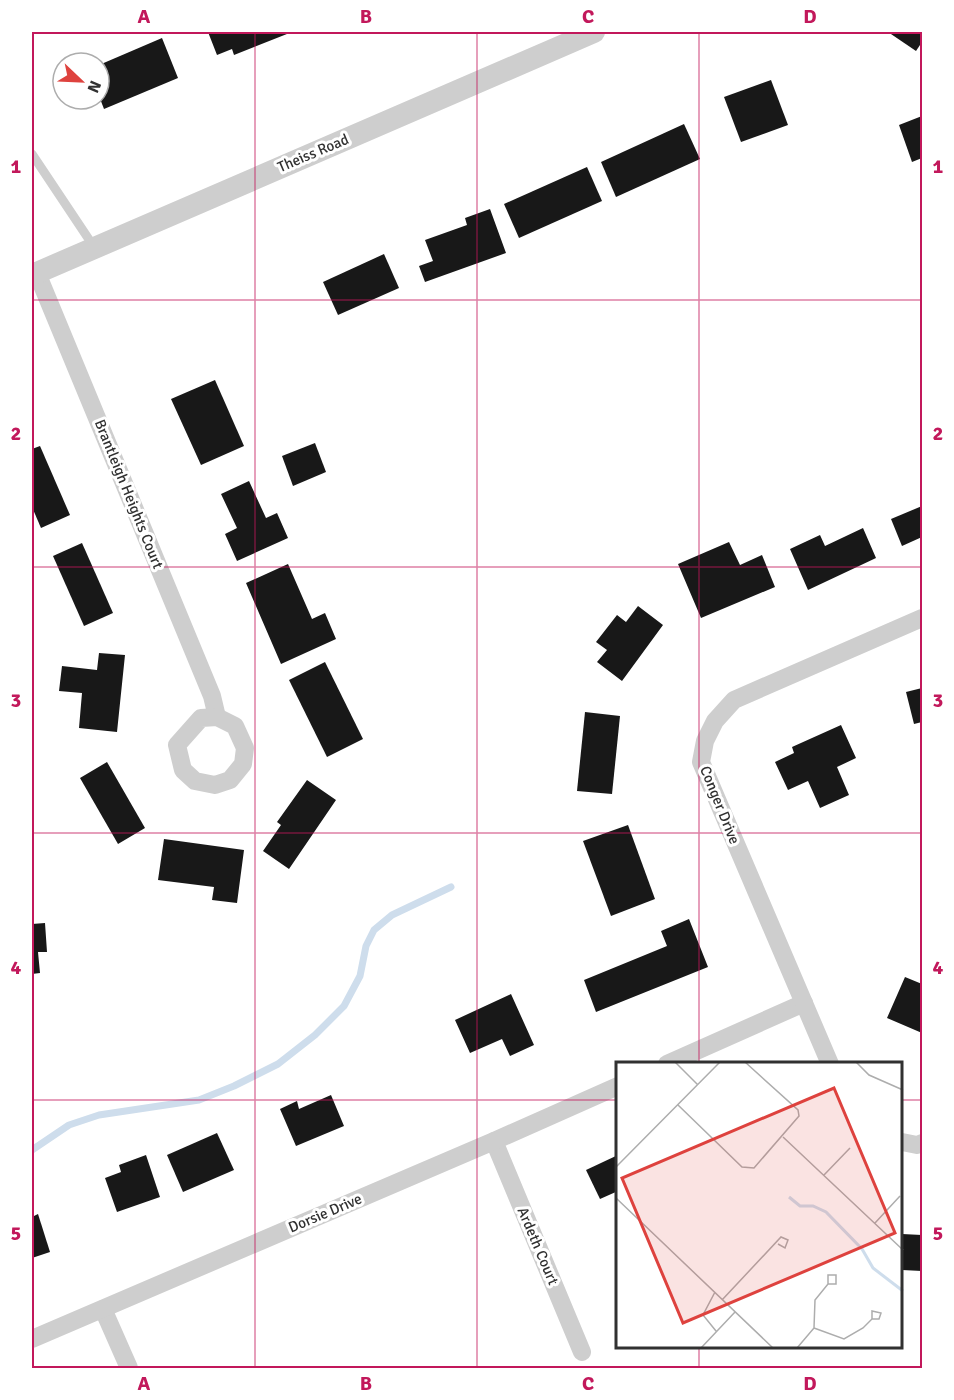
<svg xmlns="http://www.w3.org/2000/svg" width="954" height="1400" font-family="Signika,sans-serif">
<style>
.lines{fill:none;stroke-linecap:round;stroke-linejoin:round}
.stream{stroke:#ceddec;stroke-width:7}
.building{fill:#181818}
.service{stroke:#cecece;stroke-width:9}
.minor{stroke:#cecece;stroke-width:18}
.tertiary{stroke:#cecece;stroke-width:22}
.grid{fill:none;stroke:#c2185b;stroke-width:1.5;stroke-opacity:0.55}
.labels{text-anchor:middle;stroke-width:6;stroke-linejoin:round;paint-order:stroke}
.street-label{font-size:15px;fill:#313131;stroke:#fff}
.inset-river{fill:none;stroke:#ceddec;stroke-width:3}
.inset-road{fill:none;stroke:#adadad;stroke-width:1.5}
.view{fill:#de423e;fill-opacity:0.15;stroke:#de423e;stroke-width:3}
.inset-edge{fill:none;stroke:#313131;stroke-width:3}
.neatline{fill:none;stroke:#c2185b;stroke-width:2}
.grid-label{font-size:20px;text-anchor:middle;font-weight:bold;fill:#c2185b}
</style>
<rect width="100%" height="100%" fill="#fff"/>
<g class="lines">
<polyline class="stream" points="32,1150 69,1125 99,1115 199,1100 234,1086 278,1064 315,1035 344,1006 360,976 366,946 374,930 392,915 451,887"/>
</g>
<g class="building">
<polygon points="208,32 292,32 234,55 232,49 217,55"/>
<polygon points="888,32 922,32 922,42 916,51"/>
<polygon points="162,38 178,78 104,109 99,96 99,65"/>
<polygon points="771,80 788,125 741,142 724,97"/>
<polygon points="922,116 922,158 912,162 899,125"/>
<polygon points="684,124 700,159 616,197 601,162"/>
<polygon points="587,167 602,201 519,238 504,204"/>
<polygon points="490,209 506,253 425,282 419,266 433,261 425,240 467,225 465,218"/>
<polygon points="384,254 399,288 338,315 323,282"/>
<polygon points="215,380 244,446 201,465 171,399"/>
<polygon points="315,443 326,472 293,486 282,456"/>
<polygon points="40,446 70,515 41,528 32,507 32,449"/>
<polygon points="249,481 266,518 277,513 288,538 237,561 225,534 237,528 221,494"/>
<polygon points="922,506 922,537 902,546 891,519"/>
<polygon points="863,528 876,558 808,590 790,549 820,535 825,546"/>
<polygon points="729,542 740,565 762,555 775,587 701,618 678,564"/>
<polygon points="82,543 113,613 84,626 53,556"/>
<polygon points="288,564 312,619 325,613 336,639 281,664 246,583"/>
<polygon points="638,606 663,625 622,681 597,662 607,650 596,642 617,615 626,622"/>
<polygon points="99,653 125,655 117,732 79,728 82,693 59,691 62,666 97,670"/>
<polygon points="325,662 363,739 327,757 289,680"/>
<polygon points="922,688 922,722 914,724 906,692"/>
<polygon points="585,712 620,716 612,794 577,791"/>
<polygon points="841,725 856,758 837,767 849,795 820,808 808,781 788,790 775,762 794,753 792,747"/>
<polygon points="107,762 145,828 118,844 80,778"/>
<polygon points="307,780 336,800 289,869 263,851 281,825 277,822"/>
<polygon points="628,825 655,899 611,916 583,841"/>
<polygon points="164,839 244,850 237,903 212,900 214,887 158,880"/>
<polygon points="689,919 708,967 596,1012 584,980 667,946 661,931"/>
<polygon points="45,923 47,952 38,952 40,973 32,974 32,924"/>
<polygon points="905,977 922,984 921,995 922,996 922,1033 887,1018"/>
<polygon points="511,994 534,1045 510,1056 502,1039 470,1053 455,1020"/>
<polygon points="331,1095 344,1126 296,1146 280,1109 297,1101 299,1109"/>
<polygon points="217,1133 234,1170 183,1192 167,1155"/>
<polygon points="146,1155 160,1197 117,1212 105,1178 121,1172 119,1165"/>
<polygon points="618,1155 618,1191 600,1199 586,1170"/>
<polygon points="38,1214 50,1252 32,1258 32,1217"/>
<polygon points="902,1234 922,1235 922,1271 902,1270"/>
</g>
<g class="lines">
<polyline class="service" points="32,154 94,247"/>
<g class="minor">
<polyline points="37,273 212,696 217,717"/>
<polygon points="217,717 235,726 245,748 243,764 230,780 215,785 195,781 183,770 177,745 201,718"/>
<polyline points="667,1064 804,1003"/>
<polyline points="830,1064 701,762 705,741 715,721 734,700 922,618"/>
<polyline points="494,1141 582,1352"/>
<polyline points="902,1142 917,1145 922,1143"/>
<polyline points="103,1309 129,1368"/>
<polyline points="32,1339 494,1141 618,1086"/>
</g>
<polyline class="tertiary" points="32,275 594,32"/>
</g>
<path class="grid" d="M 255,32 L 255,1368M 477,32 L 477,1368M 699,32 L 699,1064M 32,300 L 922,300M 32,567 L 922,567M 32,833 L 922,833M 32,1100 L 618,1100M 902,1100 L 922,1100M 699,1348 L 699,1368"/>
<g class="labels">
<g class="street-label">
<text transform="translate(313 153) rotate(-23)" y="5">Theiss Road</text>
<text transform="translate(129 494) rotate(68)" y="5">Brantleigh Heights Court</text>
<text transform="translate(720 805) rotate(68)" y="5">Conger Drive</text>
<text transform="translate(325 1213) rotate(-23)" y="5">Dorsie Drive</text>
<text transform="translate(538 1246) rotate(67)" y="5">Ardeth Court</text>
</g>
</g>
<g transform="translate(616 1062)">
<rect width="286" height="286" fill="#fff"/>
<path class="inset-river" d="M 173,135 L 184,144 L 197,144 L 210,150 L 246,187 L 257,206 L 287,229"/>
<path class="inset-road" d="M 59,0 L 82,23M 240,0 L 253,13 L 287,28M 62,43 L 126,105 L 138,106 L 183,54 L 182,48 L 129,0M 167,75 L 287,188M 0,105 L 104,0M 208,113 L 234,86M 0,136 L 157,286M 259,161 L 284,134M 99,230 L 87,253 L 100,269M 106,238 L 165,175 L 172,178 L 169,186 L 162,182M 198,266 L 228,277 L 247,266 L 256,257 L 256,249 L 265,251 L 263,257 L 256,257M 85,286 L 119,250M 181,286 L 198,266 L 199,238 L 212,222 L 220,222 L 220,213 L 212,213 L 212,222"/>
<path class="view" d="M 218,26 L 279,171 L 67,261 L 6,116 Z"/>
<rect width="286" height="286" class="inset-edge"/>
</g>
<rect width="954" height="1400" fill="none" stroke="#ffffff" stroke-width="66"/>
<g transform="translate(81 81) rotate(113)"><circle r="28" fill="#ffffff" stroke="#adadad" stroke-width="1.5"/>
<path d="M0-4.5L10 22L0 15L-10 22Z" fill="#de423e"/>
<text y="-9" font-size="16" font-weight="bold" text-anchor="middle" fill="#313131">N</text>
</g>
<rect x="33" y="33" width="888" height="1334" class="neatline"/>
<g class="grid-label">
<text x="144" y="23">A</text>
<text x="366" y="23">B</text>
<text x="588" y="23">C</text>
<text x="810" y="23">D</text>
<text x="16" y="173">1</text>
<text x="938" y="173">1</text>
<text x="16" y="440">2</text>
<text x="938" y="440">2</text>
<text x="16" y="707">3</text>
<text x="938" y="707">3</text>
<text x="16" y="974">4</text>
<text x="938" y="974">4</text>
<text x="16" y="1240">5</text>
<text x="938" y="1240">5</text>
<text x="144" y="1390">A</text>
<text x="366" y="1390">B</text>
<text x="588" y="1390">C</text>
<text x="810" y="1390">D</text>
</g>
</svg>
